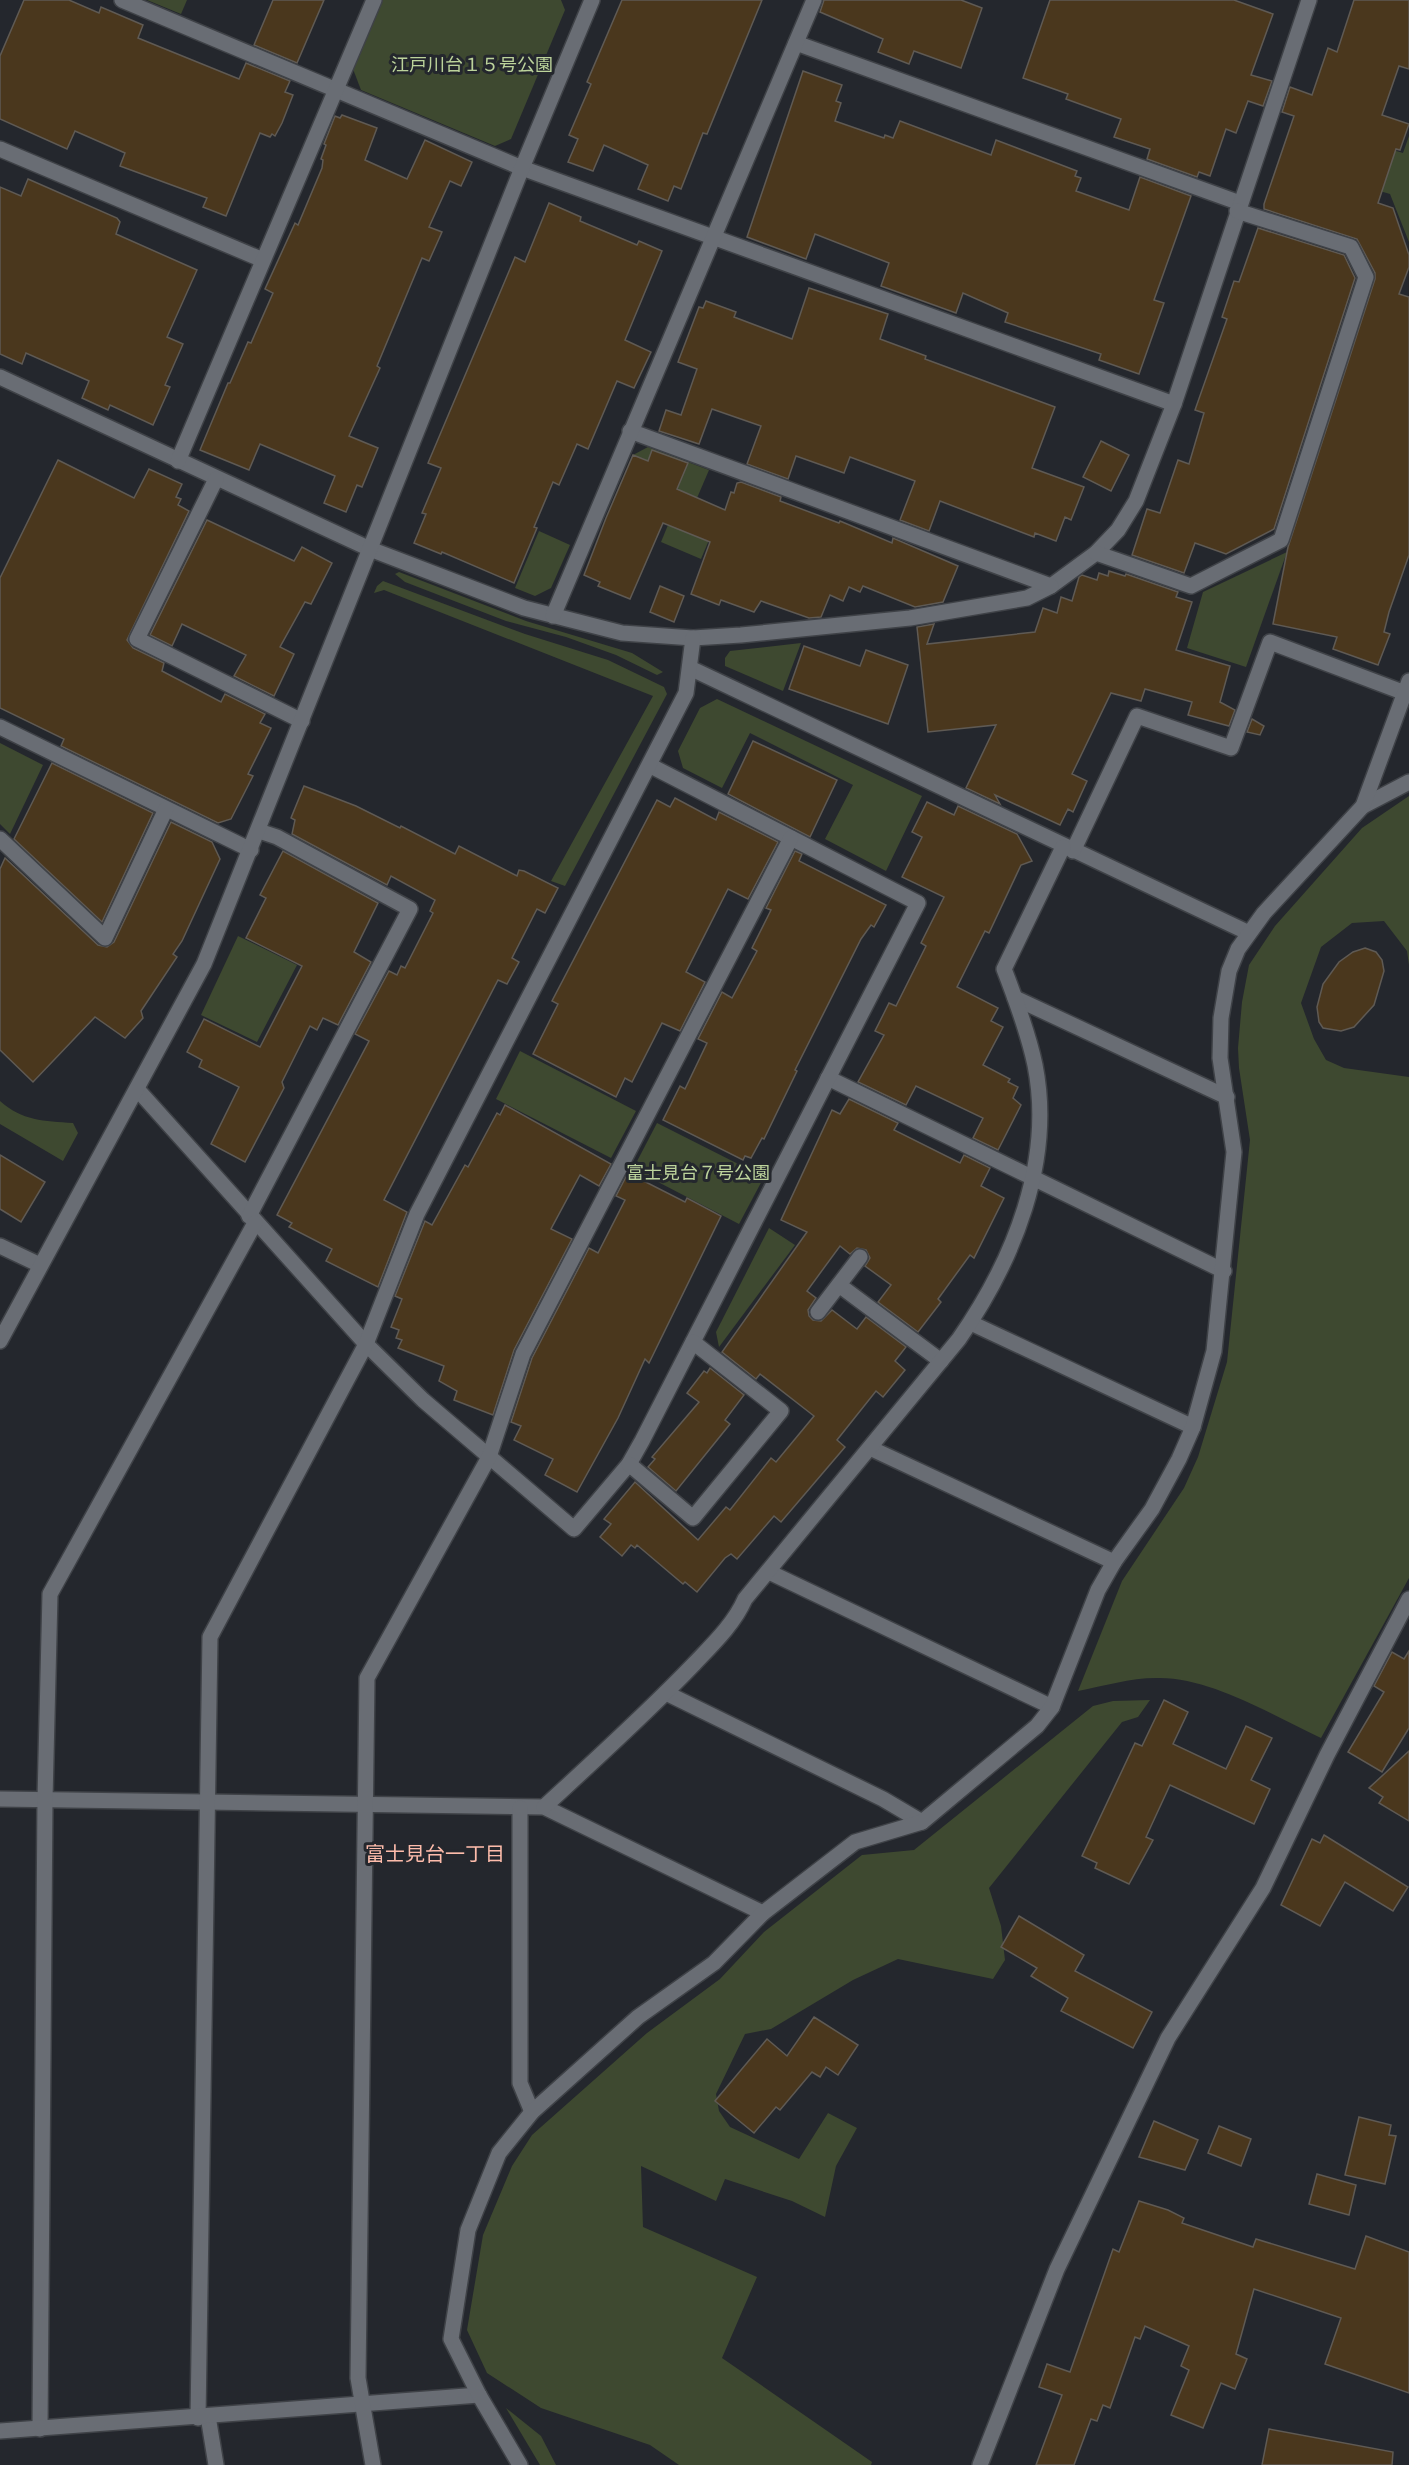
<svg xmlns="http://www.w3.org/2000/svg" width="1409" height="2465" font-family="'Roboto Condensed','Noto Sans JP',sans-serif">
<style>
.green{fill:#3e4930}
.building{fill:#4a371d;stroke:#5f5a54;stroke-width:1.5}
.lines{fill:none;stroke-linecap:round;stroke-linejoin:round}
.minor-casing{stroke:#3f4247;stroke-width:18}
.minor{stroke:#696d74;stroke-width:15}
.labels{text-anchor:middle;stroke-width:6;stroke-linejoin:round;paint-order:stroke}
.park-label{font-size:18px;fill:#bcd39b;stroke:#24272d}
.neighbourhood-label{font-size:20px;fill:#fdbcab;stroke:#24272d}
</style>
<rect width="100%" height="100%" fill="#24272d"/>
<g class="green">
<polygon points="147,0 187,0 181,14"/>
<polygon points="382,0 561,0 565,10 511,139 495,146 361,90 353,69"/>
<polygon points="1409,136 1409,242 1390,194 1342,180 1356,139 1403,153"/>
<polygon points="648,447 709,470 697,498 677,490 682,476 633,455"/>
<polygon points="722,509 701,559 661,542 668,525"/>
<polygon points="539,531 570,545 551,588 535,596 515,588"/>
<polygon points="1287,552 1246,667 1187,648 1203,592"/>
<polygon points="399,572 526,621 632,653 663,672 657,675 616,655 566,637 506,621 405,582 395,574"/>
<polygon points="383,581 525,634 608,660 664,687 667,694 565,886 551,881 653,696 384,590 374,593 377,586"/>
<polygon points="801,643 783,691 725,666 725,658 730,651"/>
<polygon points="717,699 922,796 886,871 825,839 853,785 750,733 722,788 683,768 678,751 700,708"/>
<polygon points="0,743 43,765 10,834 0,824"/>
<path d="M 1409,796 L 1409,965 L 1407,951 L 1384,921 L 1352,923 L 1321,947 L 1301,1003 L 1314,1039 L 1326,1060 L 1344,1068 L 1409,1077 L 1409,1578 L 1321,1738 C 1274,1716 1209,1676 1156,1678 C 1130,1678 1104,1686 1078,1691 L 1122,1581 L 1184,1488 L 1198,1457 L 1227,1362 L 1250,1140 L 1239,1068 L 1238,1048 L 1242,1002 L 1249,965 L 1275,926 L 1362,828 Z"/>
<polygon points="238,936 297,965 257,1042 201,1015"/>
<polygon points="520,1051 636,1111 611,1158 496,1099"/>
<path d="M 0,1101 C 22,1121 44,1121 73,1123 L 78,1133 L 63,1161 L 0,1124 Z"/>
<polygon points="657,1123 764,1177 739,1224 633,1169"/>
<polygon points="769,1228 795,1245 719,1347 716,1332"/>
<polygon points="1150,1700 1138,1717 1122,1722 989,1888 1001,1926 1005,1960 993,1979 898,1959 853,1980 771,2029 745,2034 716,2094 719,2111 730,2127 799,2159 828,2113 857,2128 836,2166 825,2217 792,2201 725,2179 716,2201 641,2166 643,2227 757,2277 722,2358 872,2462 871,2465 679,2465 650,2445 541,2408 487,2373 467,2330 483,2235 512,2166 532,2135 647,2033 720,1979 764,1932 862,1855 914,1850 1093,1706 1113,1701"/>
<polygon points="506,2408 541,2436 556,2465 540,2465"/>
</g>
<g class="building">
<polygon points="24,0 69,0 99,13 101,7 143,25 138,38 239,79 246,63 290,81 285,92 293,95 282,123 275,136 272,134 270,137 260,133 226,216 203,207 207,198 120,166 125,153 75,131 67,149 0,119 0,56"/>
<polygon points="273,0 324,0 297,63 254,45"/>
<polygon points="622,0 762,0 707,134 703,133 681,189 674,186 668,201 638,189 648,165 604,145 593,171 568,162 578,139 569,135 591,84 587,82"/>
<polygon points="824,0 961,0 982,8 961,68 914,51 909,64 878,52 883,39 820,12"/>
<polygon points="1050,0 1234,0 1273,14 1251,75 1272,81 1263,106 1248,101 1236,133 1226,129 1210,176 1199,172 1197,177 1147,159 1150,149 1114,137 1121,119 1066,99 1068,94 1023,78"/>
<polygon points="1354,0 1409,0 1409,69 1399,66 1382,115 1409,124 1400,150 1396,149 1378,203 1393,208 1409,255 1409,267 1399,294 1409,297 1409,555 1389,612 1384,632 1390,634 1378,665 1333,649 1337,637 1273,624 1288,547 1375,279 1375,273 1357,239 1264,209 1264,204 1294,116 1282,112 1290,87 1312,95 1328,48 1337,52"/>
<polygon points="803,71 842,85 836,101 841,103 835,121 884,138 885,135 893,138 900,121 991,155 996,140 1077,171 1075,176 1081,178 1076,191 1129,210 1140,177 1191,196 1154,300 1164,303 1139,374 1099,360 1101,354 1005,322 1008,313 963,293 956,313 881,286 889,263 815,234 806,259 747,237"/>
<polygon points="342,115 377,128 365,160 407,179 425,140 472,162 461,186 450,181 429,227 442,232 429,261 422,258 377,366 380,368 349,436 378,448 362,487 357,485 346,512 324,503 335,476 260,444 249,470 200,450 228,383 230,383 248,342 251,343 273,293 265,289 295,223 298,225 322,168 323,160 321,159 326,145 324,144 335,116 340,118"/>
<polygon points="28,179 117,218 120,222 116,234 197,270 167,337 183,344 165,385 170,387 153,425 110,405 108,410 82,398 89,381 26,353 22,364 0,354 0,187 21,196"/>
<polygon points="549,203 581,217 580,221 637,245 639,241 662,251 625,340 651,352 634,388 617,381 588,449 577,444 559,485 553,482 534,527 537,528 514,583 442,552 441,554 414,543 426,514 422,513 441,468 428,463 515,257 525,262"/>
<polygon points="1258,228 1344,255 1355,278 1274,529 1226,554 1195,543 1184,573 1132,555 1147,509 1160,513 1178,460 1189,464 1204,413 1195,410 1227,319 1222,317 1234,281 1239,282"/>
<polygon points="809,288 888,314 880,339 926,356 925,359 1055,407 1032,468 1084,487 1071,520 1065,517 1056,541 1035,533 1034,537 940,501 929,531 900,520 915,481 850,457 844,473 796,456 788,479 747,464 761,426 712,409 699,444 659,431 666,410 681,415 697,369 678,362 699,307 703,308 706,301 736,312 734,317 792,339"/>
<polygon points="1101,441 1129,455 1111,491 1083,477"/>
<polygon points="652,450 688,463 677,489 725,510 731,492 734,493 737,483 741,482 781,497 780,501 839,523 840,521 892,543 893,538 958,566 943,602 915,607 863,586 860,592 849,587 843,601 830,595 821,617 809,618 761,601 754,612 721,600 719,605 691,594 710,542 663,523 630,599 598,586 600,582 584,575 606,518 633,455 648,461"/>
<polygon points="58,460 134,498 149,469 182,484 176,497 181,499 178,505 189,511 127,640 133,648 164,663 162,671 221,702 225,694 265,714 260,723 271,728 248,774 253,776 231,819 218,823 61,746 64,739 0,708 0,578"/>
<polygon points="207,520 294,561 302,547 332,563 311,604 305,602 280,647 294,654 274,696 234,676 246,655 182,624 172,646 150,635"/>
<polygon points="1109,571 1125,576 1126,574 1178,592 1176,597 1192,602 1176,650 1230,666 1220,702 1235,710 1229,726 1188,715 1192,702 1145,689 1141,701 1111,693 1072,774 1087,781 1073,812 1068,809 1060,825 995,795 1000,804 966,788 996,725 928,732 917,627 934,624 927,644 1035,632 1043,608 1057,613 1061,597 1072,601 1079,577 1082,575 1097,580 1099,573 1108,576"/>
<polygon points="660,586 684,596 674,622 650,612"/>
<polygon points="804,646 860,666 866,650 908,665 888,724 789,689"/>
<polygon points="1252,719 1264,726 1260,735 1247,732"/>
<polygon points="753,741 837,780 810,837 728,794"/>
<polygon points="52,763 153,813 102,922 14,839"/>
<polygon points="304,786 356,806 400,828 401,826 455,854 459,846 517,876 519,870 524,871 558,888 545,913 537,909 512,958 519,962 507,984 498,980 384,1200 407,1212 378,1287 326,1261 332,1249 289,1227 292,1223 277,1215 369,1041 355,1034 389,971 397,975 401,966 405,968 433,913 430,911 435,900 391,876 387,885 292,834 295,820 291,818"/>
<polygon points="675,798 716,820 719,812 778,842 748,899 728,889 686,972 705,982 680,1031 662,1023 632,1082 625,1078 616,1097 533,1054 558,1004 552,1001 657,800 670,807"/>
<polygon points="927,802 954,815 958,806 1017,834 1032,861 1021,865 989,933 985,931 957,987 998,1008 991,1021 1003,1027 983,1065 1010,1079 1008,1082 1018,1087 1013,1098 1021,1105 998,1150 973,1138 983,1118 916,1086 906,1105 858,1082 884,1035 875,1031 889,1003 896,1006 926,946 921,943 944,897 902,877 922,837 912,832"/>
<polygon points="171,822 212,842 220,859 182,941 173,954 177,957 141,1011 143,1018 125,1038 95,1017 33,1082 0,1050 0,869 5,858 98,945 107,947 114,942"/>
<polygon points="283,851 378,903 354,952 371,962 338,1025 323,1018 317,1030 310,1026 282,1082 284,1088 245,1162 211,1144 239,1087 199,1067 202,1060 187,1052 204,1019 260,1047 302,966 246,938 266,898 260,895"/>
<polygon points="795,851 802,854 799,861 886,905 874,927 871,925 861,939 795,1070 797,1071 764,1139 762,1138 751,1158 745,1156 743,1160 663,1120 680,1086 685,1089 707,1043 698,1039 722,992 732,998 757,951 752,948 771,910 766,908"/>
<polygon points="1365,948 1376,952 1382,960 1384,971 1374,1005 1354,1027 1341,1031 1323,1028 1319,1022 1317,1007 1323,984 1339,962 1353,952"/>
<polygon points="849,1099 898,1123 894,1130 960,1163 964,1155 990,1168 981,1186 1004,1198 974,1258 970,1255 938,1299 941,1302 918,1332 878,1302 891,1285 865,1266 870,1258 866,1250 857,1248 850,1254 840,1246 807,1291 816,1298 808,1310 809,1316 813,1320 821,1321 832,1310 857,1329 866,1317 906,1347 895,1361 905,1370 883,1397 876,1391 837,1440 845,1447 781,1522 774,1516 737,1559 731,1554 725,1558 697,1592 685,1582 683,1584 637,1545 635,1548 631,1545 622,1556 600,1537 611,1524 604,1519 635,1482 698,1540 726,1507 730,1510 771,1458 776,1462 814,1416 760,1374 756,1379 722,1352 807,1232 781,1220 832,1110 840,1114"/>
<polygon points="505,1105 611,1164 599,1186 580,1175 551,1229 572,1239 514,1350 493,1415 454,1400 457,1391 439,1381 444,1366 398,1348 402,1340 396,1338 399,1330 391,1327 402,1299 395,1296 425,1221 432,1225 465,1165 468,1167 497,1113 500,1115"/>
<polygon points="0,1155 45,1182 21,1222 0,1209"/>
<polygon points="628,1173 685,1202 687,1198 721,1216 649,1363 645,1359 618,1418 577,1492 545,1475 553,1459 514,1440 521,1426 511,1422 532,1358 589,1248 598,1253 625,1200 616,1196"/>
<polygon points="710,1368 744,1395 725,1420 730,1424 676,1491 648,1467 655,1459 652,1457 699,1402 687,1393 704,1371 707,1373"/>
<polygon points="1409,1651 1409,1728 1382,1772 1348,1752 1384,1692 1374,1686 1392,1652 1404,1659"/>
<polygon points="1164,1700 1188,1712 1173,1744 1226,1769 1246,1726 1272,1738 1251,1780 1270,1789 1254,1824 1170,1785 1146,1837 1153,1840 1129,1884 1095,1868 1097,1863 1082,1856 1135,1743 1142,1746"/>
<polygon points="1409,1751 1409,1821 1379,1803 1383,1797 1369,1788"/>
<polygon points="1324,1835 1408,1887 1393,1911 1345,1882 1320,1926 1281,1905 1312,1839 1320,1843"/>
<polygon points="1019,1916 1084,1955 1075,1971 1152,2012 1133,2048 1061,2011 1068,1998 1031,1976 1037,1968 1001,1947"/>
<polygon points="814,2017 858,2045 838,2075 826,2067 820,2077 812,2072 780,2110 776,2107 754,2133 715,2101 767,2039 787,2056"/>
<polygon points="1359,2117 1391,2125 1389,2135 1396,2136 1385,2184 1345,2175"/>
<polygon points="1154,2121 1198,2140 1185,2170 1139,2157"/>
<polygon points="1219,2126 1251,2139 1241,2166 1208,2153"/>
<polygon points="1317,2174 1356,2185 1349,2215 1309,2204"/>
<polygon points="1139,2201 1168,2210 1184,2218 1182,2223 1253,2247 1256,2239 1355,2269 1366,2236 1409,2252 1409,2393 1325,2364 1341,2318 1254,2289 1236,2354 1247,2359 1235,2389 1221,2383 1203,2428 1171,2415 1189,2370 1181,2366 1189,2346 1145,2326 1140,2339 1135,2337 1110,2408 1103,2405 1097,2421 1091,2419 1074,2465 1036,2465 1062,2395 1039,2387 1047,2364 1070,2372 1113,2249 1119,2252"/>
<polygon points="1269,2429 1393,2452 1392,2465 1262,2465"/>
</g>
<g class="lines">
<g class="minor-casing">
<g id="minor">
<polyline points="122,0 522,168 1174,404"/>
<polyline points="796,43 1240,203"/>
<polyline points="0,149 263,260"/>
<polyline points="0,377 370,549 524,608 622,633 693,638 741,635 910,618 1027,598 1051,586 1096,553 1118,530 1136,501 1174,404 1309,0"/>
<polyline points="630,431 1051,586"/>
<polyline points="178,461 374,0"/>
<polyline points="216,479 137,639 302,721"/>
<polyline points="1096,553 1191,586 1281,540 1366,277 1351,247 1237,211"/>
<polyline points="553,616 814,0"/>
<polyline points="690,668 1249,933"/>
<polyline points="0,727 251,850"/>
<polyline points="1363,806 1409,782"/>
<polyline points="0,839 105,938 166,809"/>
<polyline points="1073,851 1137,716 1231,748 1270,642 1405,693"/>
<polyline points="1015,998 1227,1097"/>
<polyline points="828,1078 1224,1271"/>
<polyline points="137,1089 366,1344 423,1400 574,1529 629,1464 642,1441 918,903 651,766"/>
<polyline points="249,1216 410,909 277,837 259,831"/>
<polyline points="0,1246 40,1265"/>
<polyline points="839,1285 941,1361"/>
<polyline points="818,1312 860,1257"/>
<polyline points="971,1323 1193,1427"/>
<polyline points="0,1341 204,964 522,168 592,0"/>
<polyline points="870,1448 1114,1562"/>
<polyline points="629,1464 693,1518 781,1411 693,1342"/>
<polyline points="769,1572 1052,1707"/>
<polyline points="666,1693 883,1799 922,1822"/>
<polyline points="0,1799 544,1807 763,1913"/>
<path d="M 544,1807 C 595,1760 646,1714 694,1664 C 713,1644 734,1624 745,1599 L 959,1339 C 1014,1260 1054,1161 1035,1065 C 1028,1032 1016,1000 1004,969 L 1063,847"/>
<polyline points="520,1808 520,2083 532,2112"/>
<polyline points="208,2416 216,2465"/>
<polyline points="198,2418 210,1637 366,1344 417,1214 686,693 693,638"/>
<polyline points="40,2429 45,1799 50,1594 255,1223"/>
<polyline points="0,2431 479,2395"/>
<polyline points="373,2465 358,2378 367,1678 489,1457 523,1354 791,838"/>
<polyline points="520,2465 479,2395 451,2339 468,2230 499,2153 532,2112 638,2017 714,1963 763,1913 855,1842 922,1822 1037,1726 1052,1707 1098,1590 1114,1562 1152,1509 1179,1459 1193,1427 1214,1351 1234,1152 1220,1058 1221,1018 1229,971 1238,949 1264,913 1363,806 1409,681"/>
<polyline points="980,2465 1057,2269 1168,2038 1263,1888 1327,1755 1409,1599"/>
</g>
</g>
<use href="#minor" class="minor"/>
</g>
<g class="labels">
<g class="park-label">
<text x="472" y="71">江戸川台１５号公園</text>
<text x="698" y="1179">富士見台７号公園</text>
</g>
<g class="neighbourhood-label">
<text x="435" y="1861">富士見台一丁目</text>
</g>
</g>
</svg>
